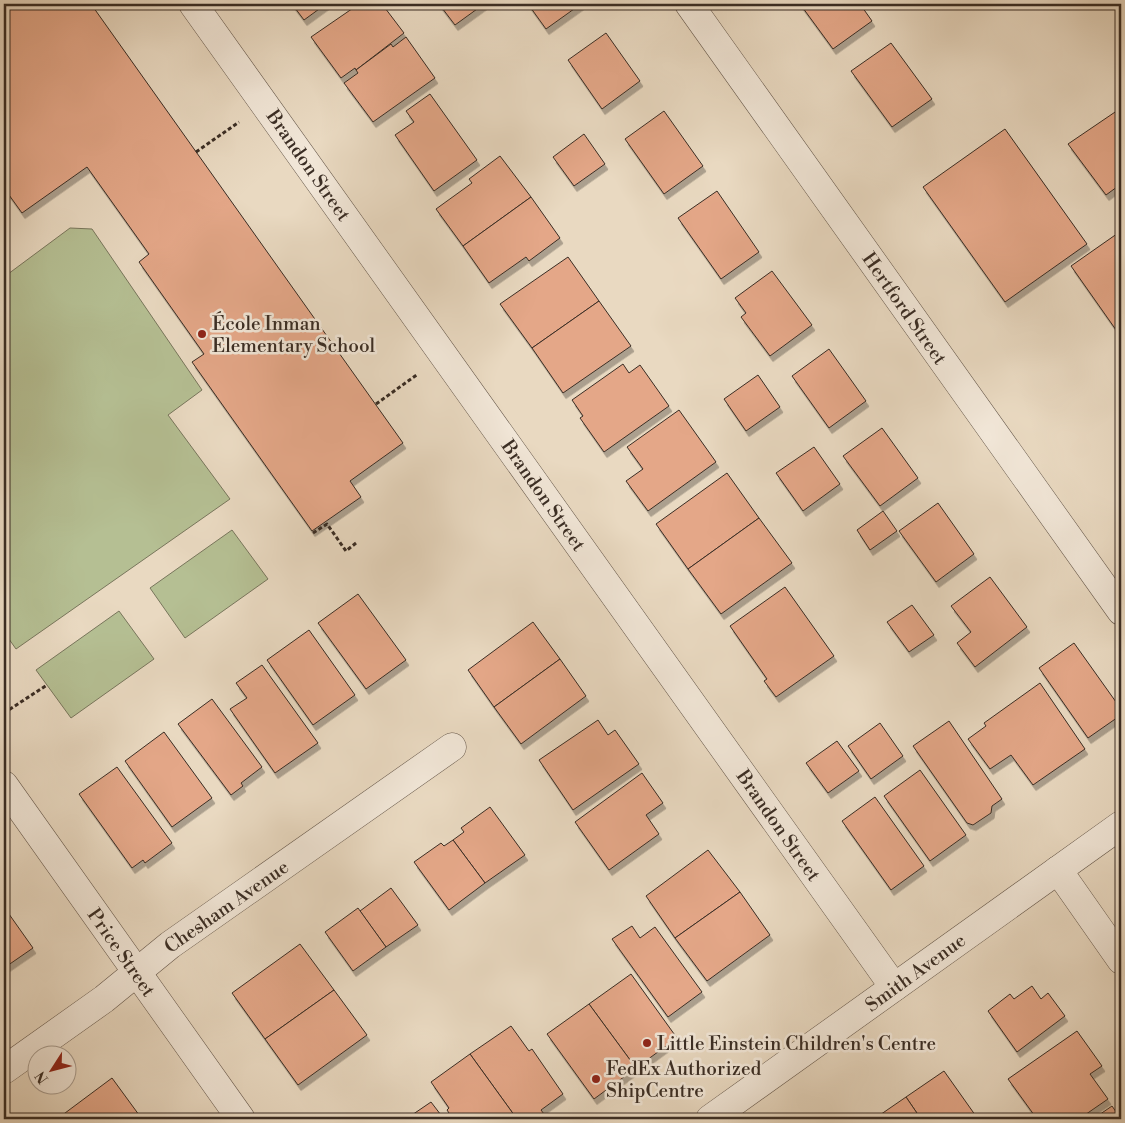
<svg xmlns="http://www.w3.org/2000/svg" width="1125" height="1123" font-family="'Libre Bodoni',serif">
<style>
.green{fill:#b5bf93;stroke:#78765c}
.building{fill:#e4a788;stroke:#3a2d24;filter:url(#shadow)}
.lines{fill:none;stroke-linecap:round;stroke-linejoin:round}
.minor-casing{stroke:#66584b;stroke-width:29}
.tertiary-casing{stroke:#66584b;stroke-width:29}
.path{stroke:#3a2d24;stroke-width:3;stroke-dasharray:4 2.5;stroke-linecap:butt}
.minor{stroke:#f1e6d7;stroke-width:28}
.tertiary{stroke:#f1e6d7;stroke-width:28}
.poi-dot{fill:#8f2418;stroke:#f1e6d7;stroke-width:2}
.labels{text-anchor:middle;stroke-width:5;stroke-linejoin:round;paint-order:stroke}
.street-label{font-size:19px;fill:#3a2d24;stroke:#f1e6d7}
.poi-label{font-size:19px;fill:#3a2d24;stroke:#f1e6d7;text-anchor:start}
</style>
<defs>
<filter id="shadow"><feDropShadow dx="3" dy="5.5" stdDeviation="0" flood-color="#0004"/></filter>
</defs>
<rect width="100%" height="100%" fill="#e9d9c1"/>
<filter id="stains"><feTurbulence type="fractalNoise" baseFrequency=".004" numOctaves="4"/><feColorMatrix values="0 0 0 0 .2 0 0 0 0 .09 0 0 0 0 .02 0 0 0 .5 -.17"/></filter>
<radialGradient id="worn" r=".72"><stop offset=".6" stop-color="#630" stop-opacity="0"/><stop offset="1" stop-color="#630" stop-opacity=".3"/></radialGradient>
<g class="green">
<polygon points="70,228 92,229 202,390 168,415 230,499 16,649 4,632 4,277"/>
<polygon points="232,530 268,579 185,638 150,588"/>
<polygon points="119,611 154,659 71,718 36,670"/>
</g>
<g class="building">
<polygon points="4,4 91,4 403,443 350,481 361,497 312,531 192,362 204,354 139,262 149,254 87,167 22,213 4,188"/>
<polygon points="292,4 326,4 304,20"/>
<polygon points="359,4 382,4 404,33 356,70 355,68 341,78 311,37"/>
<polygon points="439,4 484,4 455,25"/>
<polygon points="528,4 581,4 546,29"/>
<polygon points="800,4 860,4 872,21 833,49"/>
<polygon points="606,33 640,81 602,109 568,60"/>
<polygon points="406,37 435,78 373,122 344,83 358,73 356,70 391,44 393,47"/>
<polygon points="891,43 932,99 892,127 851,71"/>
<polygon points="430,94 477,160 434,191 395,135 414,122 406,111"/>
<polygon points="1121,108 1121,184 1106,195 1068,144"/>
<polygon points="664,111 703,166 664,194 625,139"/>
<polygon points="1005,129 1087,244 1005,302 923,187"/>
<polygon points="584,134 605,164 574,186 553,157"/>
<polygon points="500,156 531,197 463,246 436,209 472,183 469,179"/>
<polygon points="717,191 759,252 721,279 678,218"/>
<polygon points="531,197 560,238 529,261 526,257 489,283 463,246"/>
<polygon points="1121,231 1121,337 1071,266"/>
<polygon points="568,257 599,301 532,348 500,304"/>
<polygon points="772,271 812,325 770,356 741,317 746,313 735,298"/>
<polygon points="599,301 631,346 563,393 532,348"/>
<polygon points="829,349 866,401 829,428 792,376"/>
<polygon points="623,364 629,373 640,365 669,406 604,452 580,418 583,416 572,400"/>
<polygon points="758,375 780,407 746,431 724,399"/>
<polygon points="679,410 716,462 648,511 626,481 643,469 627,447"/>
<polygon points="882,428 918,478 880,506 843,456"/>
<polygon points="814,447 840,484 803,511 776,473"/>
<polygon points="727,473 759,518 688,569 656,524"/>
<polygon points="938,503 974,554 936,582 899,531"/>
<polygon points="883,511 897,531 870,550 857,530"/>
<polygon points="759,518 792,563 721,614 688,569"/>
<polygon points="990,577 1027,627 975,667 957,643 971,632 951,606"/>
<polygon points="785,587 834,656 776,697 764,681 767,679 730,626"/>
<polygon points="358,594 406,660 366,689 318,623"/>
<polygon points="912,605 934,635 909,652 887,622"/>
<polygon points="533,622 560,659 494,707 468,670"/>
<polygon points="309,630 355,695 313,725 267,660"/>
<polygon points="1074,643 1121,709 1121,715 1088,738 1039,668"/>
<polygon points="560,659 586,696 521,744 494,707"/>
<polygon points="262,665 318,743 275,773 230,709 247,698 236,683"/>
<polygon points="1040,683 1085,749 1033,785 1011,755 990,769 968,739 986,726 984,723"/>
<polygon points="212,699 262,767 241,783 243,786 231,795 178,724"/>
<polygon points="598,720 608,735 615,730 639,764 573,810 539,760"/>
<polygon points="949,721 1002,799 992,806 991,813 973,825 967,823 913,746"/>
<polygon points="880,723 903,756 871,779 848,746"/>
<polygon points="164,732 212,798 172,827 125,761"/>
<polygon points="837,741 859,771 828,793 806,763"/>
<polygon points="117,767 172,843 145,863 143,860 132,868 79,794"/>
<polygon points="920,770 966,835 930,861 884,796"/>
<polygon points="642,773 663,803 646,815 659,834 609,870 575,822"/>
<polygon points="875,797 924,866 891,890 842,821"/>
<polygon points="490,807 525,855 485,883 453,840 464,832 461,828"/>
<polygon points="453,840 485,883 449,910 414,862 441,843 444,846"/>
<polygon points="708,850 740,892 675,938 646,896"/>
<polygon points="391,888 418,925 386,947 360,911"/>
<polygon points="740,892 770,935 707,981 675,938"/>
<polygon points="4,907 33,948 4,968"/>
<polygon points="358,908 386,947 353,971 325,932"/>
<polygon points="632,926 640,938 655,927 702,992 668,1017 612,939"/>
<polygon points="300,944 334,990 265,1039 232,993"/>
<polygon points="631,974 677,1038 636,1068 589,1004"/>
<polygon points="1032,986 1041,999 1048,993 1065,1016 1017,1052 988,1011 1010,994 1014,999"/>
<polygon points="334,990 367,1035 298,1085 265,1039"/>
<polygon points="589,1004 636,1068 594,1099 547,1034"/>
<polygon points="511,1026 529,1051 532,1049 563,1094 541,1110 544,1114 537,1119 517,1119 470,1054"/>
<polygon points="1077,1031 1102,1066 1090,1074 1108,1099 1079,1119 1037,1119 1008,1079"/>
<polygon points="470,1054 517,1119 453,1119 447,1110 449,1108 431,1082"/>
<polygon points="944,1071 978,1119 921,1119 906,1097"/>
<polygon points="112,1078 142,1119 57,1119"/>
<polygon points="906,1097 921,1119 874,1119"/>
<polygon points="431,1102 444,1119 406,1119"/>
<polygon points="1112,1106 1121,1119 1093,1119"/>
</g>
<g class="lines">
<g class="minor-casing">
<g id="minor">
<polyline points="193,4 894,987"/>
<polyline points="689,4 1121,611"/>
<polyline points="4,785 241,1119"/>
<polyline points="1058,870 1121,960"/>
<polyline points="4,1070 104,999 170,945 452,747"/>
</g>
</g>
<g class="tertiary-casing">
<polyline id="tertiary" points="710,1119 1121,825"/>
</g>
<g class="path">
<polyline points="196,152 239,122"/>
<polyline points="376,404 418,374"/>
<polyline points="313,533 327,524 346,551 356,543"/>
<polyline points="4,713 47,685"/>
</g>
<use href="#minor" class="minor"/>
<use href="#tertiary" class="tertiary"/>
</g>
<g class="poi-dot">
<circle cx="202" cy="334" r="5"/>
<circle cx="647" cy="1043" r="5"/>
<circle cx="596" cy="1079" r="5"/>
</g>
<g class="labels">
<g class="street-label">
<text transform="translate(309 165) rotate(55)" y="7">Brandon Street</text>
<text transform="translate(905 308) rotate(55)" y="7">Hertford Street</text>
<text transform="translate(544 495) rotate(55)" y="7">Brandon Street</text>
<text transform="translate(779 825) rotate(55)" y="7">Brandon Street</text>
<text transform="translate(226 906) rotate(-35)" y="7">Chesham Avenue</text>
<text transform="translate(122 952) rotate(55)" y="7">Price Street</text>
<text transform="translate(915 972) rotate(-36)" y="7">Smith Avenue</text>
</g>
<g class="poi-label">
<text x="212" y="330">École Inman<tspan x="212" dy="22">Elementary School</tspan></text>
<text x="657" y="1050">Little Einstein Children's Centre</text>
<text x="606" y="1075">FedEx Authorized<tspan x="606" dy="22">ShipCentre</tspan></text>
</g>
</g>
<rect width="1125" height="1123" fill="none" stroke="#e9d9c1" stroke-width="20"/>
<rect x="5" y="5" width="1115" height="1113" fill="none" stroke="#3a2d24" stroke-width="2.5"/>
<rect x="10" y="10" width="1105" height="1103" fill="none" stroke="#3a2d24"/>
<g transform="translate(52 1070) rotate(234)"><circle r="24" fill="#f1e6d7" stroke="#a89c8f"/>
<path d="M0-4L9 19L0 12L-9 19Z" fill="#8f2418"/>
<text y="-8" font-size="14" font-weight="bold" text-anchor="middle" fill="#3a2d24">N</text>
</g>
<rect width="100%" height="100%" filter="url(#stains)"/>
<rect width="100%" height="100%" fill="url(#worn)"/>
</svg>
